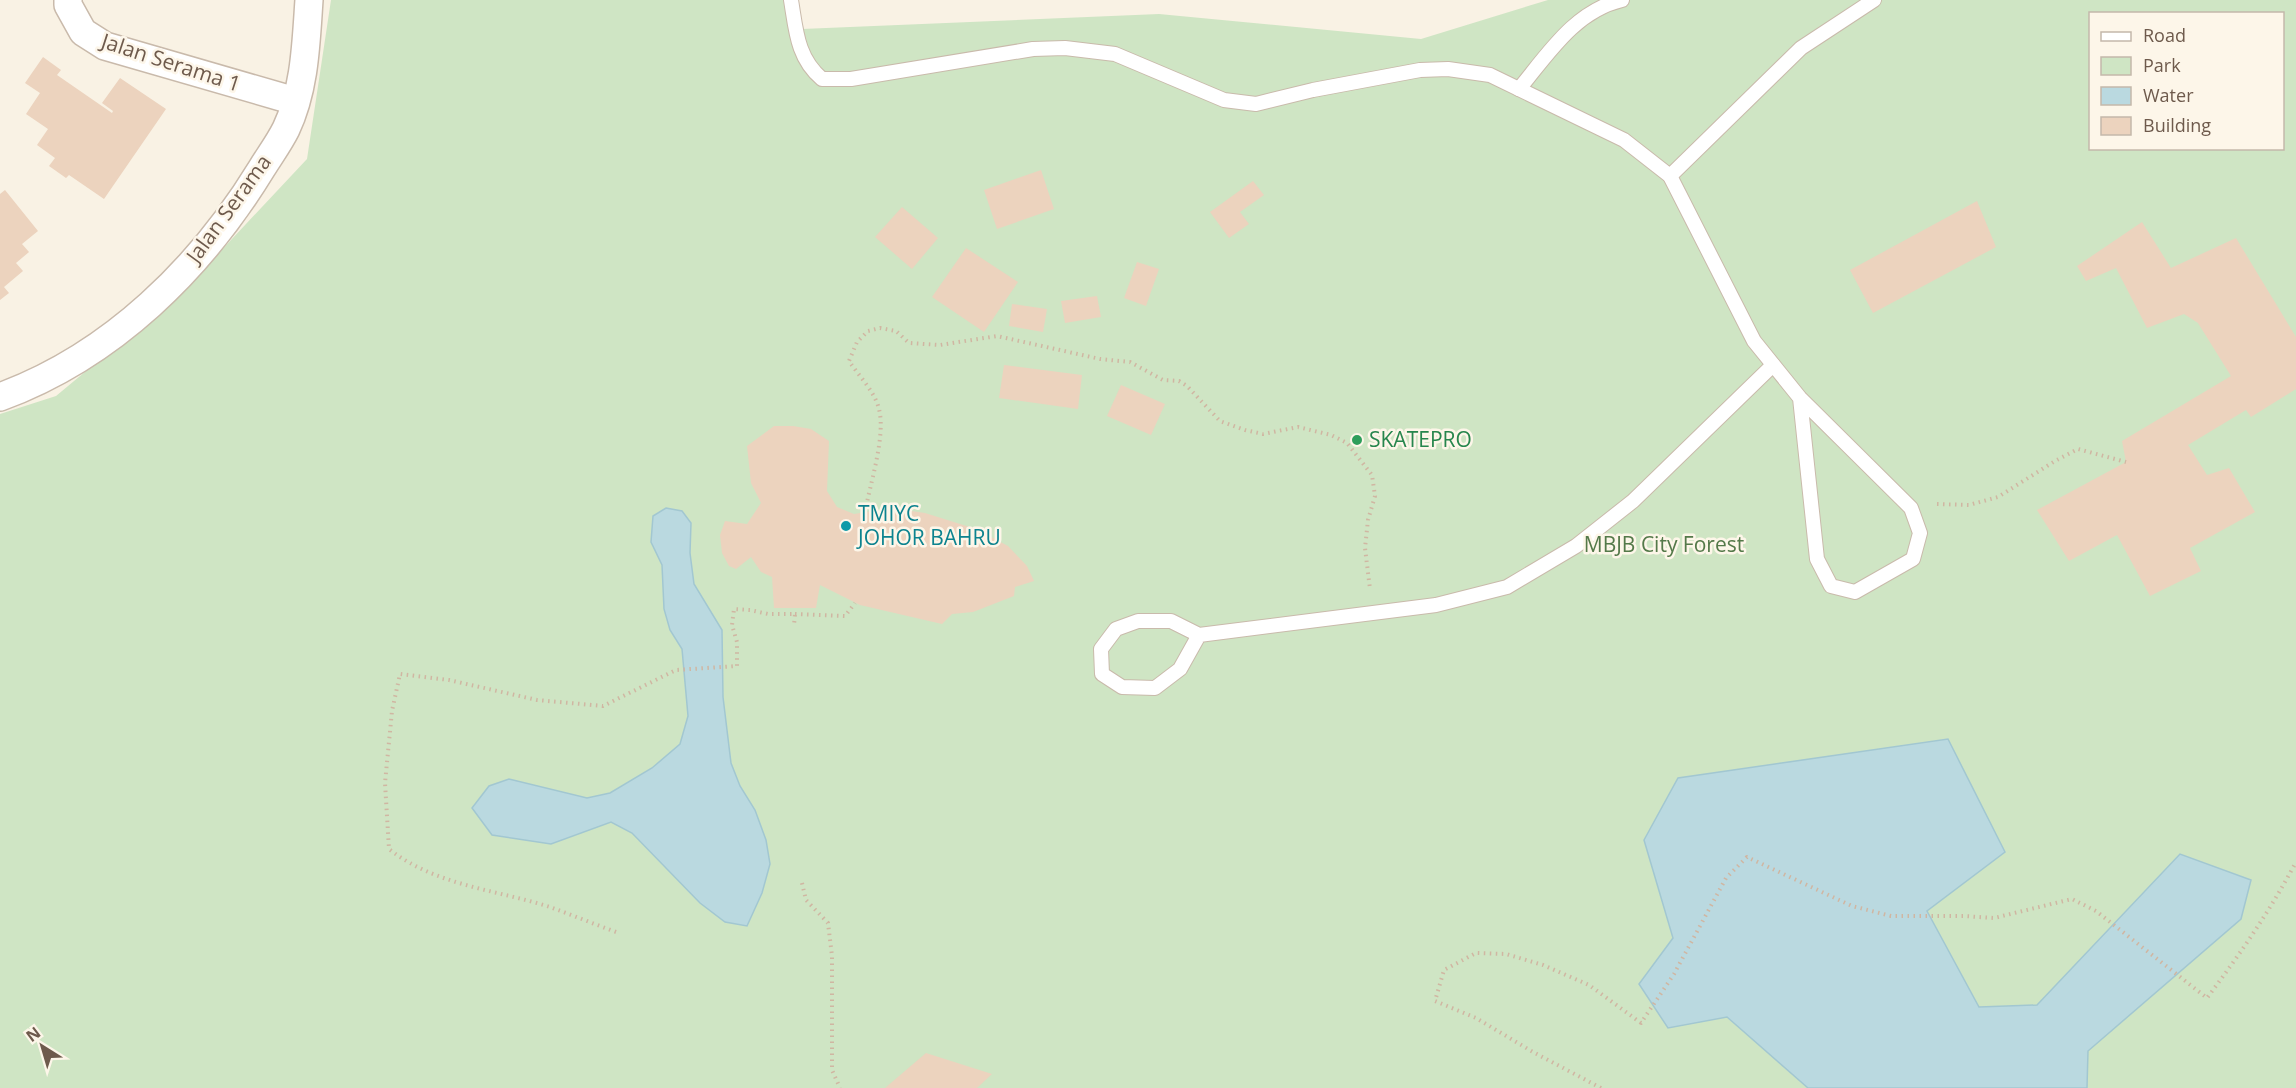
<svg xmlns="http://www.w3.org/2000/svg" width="2296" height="1088" font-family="'Open Sans',sans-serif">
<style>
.green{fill:#cfe5c4;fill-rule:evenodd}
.water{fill:#bad9e0;stroke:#a2c7d1;stroke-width:1.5}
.building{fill:#ecd3be}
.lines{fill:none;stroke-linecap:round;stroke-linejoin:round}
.service-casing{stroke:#c9baab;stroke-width:16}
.minor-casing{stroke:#c9baab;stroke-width:30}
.path{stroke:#d0b6a2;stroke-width:4;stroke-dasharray:1.5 4.5;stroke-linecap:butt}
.service{stroke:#fff;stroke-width:14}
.minor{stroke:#fff;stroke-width:27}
.leisure-dot{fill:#2e9e5b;stroke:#fdf6e9;stroke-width:2}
.culture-dot{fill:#0f9aa8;stroke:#fdf6e9;stroke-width:2}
.labels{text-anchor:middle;stroke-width:5;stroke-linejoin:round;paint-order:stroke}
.street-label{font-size:21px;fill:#6e5a4c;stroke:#fdf6e9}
.leisure-label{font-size:21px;fill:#27864d;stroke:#fdf6e9;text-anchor:start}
.culture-label{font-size:21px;fill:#0d838f;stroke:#fdf6e9;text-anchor:start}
.park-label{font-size:21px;fill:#547949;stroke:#fdf6e9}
</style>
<rect width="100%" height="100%" fill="#f9f2e4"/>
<path class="green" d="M 331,0 L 796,0 L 802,29 L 1159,14 L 1421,39 L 1548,0 L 2296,0 L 2296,1088 L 0,1088 L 0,414 L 56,396 L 186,288 L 307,159 ZM 2090,14 L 2282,14 L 2282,148 L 2090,148 Z"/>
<g class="water">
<polygon points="666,508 682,511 691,523 690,553 694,584 722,630 723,697 731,763 740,786 755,810 766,840 770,864 762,893 747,926 725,922 700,903 632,833 611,822 551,844 492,835 472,808 489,786 509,779 587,798 610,793 652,768 680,744 688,716 682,649 670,630 664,609 662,565 651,542 653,516"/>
<polygon points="1948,739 2005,852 1927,911 1979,1007 2037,1005 2180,854 2251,880 2241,919 2088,1051 2087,1088 1808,1088 1727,1017 1668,1028 1639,984 1673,938 1644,840 1678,778"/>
</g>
<g class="building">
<polygon points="43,57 61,70 57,75 112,113 113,111 102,103 120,78 166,109 104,199 69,175 66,178 49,166 55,158 37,145 48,129 26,114 40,93 25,83"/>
<polygon points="1041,170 1054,209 997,229 984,190"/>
<polygon points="1253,181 1264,195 1240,212 1249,224 1229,238 1210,212"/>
<polygon points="5,190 38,231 22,244 29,252 16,263 23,271 4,287 9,293 0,300 0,194"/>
<polygon points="1977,201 1996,247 1873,313 1850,270"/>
<polygon points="902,207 938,238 912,269 875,237"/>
<polygon points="2142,222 2171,268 2236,238 2296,337 2296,389 2251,417 2246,410 2188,445 2207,475 2229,468 2255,512 2190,548 2201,571 2150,596 2117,535 2069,561 2037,510 2126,462 2122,441 2231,376 2198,323 2184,314 2147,328 2116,268 2086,281 2077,266"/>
<polygon points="966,248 1018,282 984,332 932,297"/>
<polygon points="1137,262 1159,269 1146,306 1124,298"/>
<polygon points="1097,296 1101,317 1065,323 1061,301"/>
<polygon points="1012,304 1047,309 1043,332 1009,326"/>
<polygon points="1004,365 1082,375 1078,409 999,398"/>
<polygon points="1121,385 1165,404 1151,435 1107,416"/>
<polygon points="774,426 793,426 811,429 829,441 827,491 837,507 854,514 891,508 925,513 976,529 1008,546 1027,566 1034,581 1015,587 1014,596 973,612 952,614 942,624 860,605 820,585 816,608 774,608 772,577 761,572 751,557 736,569 729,566 722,553 720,535 725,521 747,524 761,503 751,483 747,446"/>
<polygon points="926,1053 992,1074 977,1088 885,1088"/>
</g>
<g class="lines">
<g class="service-casing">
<g id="service">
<path d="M 791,0 C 796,30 797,58 822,79 L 851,79 L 1033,49 L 1065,48 L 1115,54 L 1224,100 L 1256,104 L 1313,90 L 1420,70 L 1448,69 L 1490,75 L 1624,140 L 1670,176 L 1754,341 L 1800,398 L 1911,508 L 1920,533 L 1913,559 L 1855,592 L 1831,586 L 1817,559 L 1800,398"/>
<path d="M 1519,89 C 1548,54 1575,11 1622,0"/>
<polyline points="1670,176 1801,48 1874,0"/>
<polyline points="1199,635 1180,669 1155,688 1122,687 1102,674 1101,649 1116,629 1138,621 1171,621 1199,635 1436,605 1507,587 1576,546 1633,501 1773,365"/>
</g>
</g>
<g class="minor-casing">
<g id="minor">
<polyline points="68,0 68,5 83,32 105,46 295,101"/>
<path d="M 0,397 C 112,356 201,268 262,168 C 270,155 279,143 286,129 C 305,89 306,43 309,0"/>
</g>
</g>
<g class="path">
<polyline points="1937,504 1969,505 1998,497 2055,461 2078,449 2126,462"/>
<path d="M 865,512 C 870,484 886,436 879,409 C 875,392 859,376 849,361 L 857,342 L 868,331 L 880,328 L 896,331 L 909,343 L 940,345 L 997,336 L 1100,359 L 1130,362 L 1163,380 L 1179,381 L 1187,386 L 1220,421 L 1245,430 L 1263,434 L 1298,427 L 1331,435 L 1347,443 L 1372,475 L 1375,496 L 1368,520 L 1365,548 L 1370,589"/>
<polyline points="795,614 845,616 855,603"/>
<polyline points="802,883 806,900 828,923 832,956 832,1070 840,1088"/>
<path d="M 616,932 C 594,924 572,915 550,907 C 497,890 434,885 389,849 L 385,783 L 392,711 L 400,674 L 449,680 L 537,700 L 603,706 L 676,670 L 737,666 L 737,642 L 732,625 L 734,609 L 750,610 L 768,614 L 795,614 L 794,625"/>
<path d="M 1601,1088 L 1533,1052 L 1476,1018 L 1435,1001 L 1444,970 L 1476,953 L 1506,954 L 1543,965 L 1589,985 L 1641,1023 L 1674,974 L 1726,878 L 1747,857 L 1852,906 L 1891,916 L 1964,916 L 1994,918 L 2072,899 L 2096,911 L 2207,998 C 2240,954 2270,911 2296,862"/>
</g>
<use href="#service" class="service"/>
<use href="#minor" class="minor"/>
</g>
<circle class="leisure-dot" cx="1357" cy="440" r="6"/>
<circle class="culture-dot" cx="846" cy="526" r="6"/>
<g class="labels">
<g class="street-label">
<text transform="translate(171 63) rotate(18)" y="7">Jalan Serama 1</text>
<text transform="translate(229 209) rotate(-54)" y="7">Jalan Serama</text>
</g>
<g class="leisure-label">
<text x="1369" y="447">SKATEPRO</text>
</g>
<g class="culture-label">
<text x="858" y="521">TMIYC<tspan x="858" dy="24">JOHOR BAHRU</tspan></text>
</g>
<g class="park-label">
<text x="1664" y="552">MBJB City Forest</text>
</g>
</g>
<rect x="2089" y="12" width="195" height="138" fill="#fdf6e9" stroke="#c4b8aa" stroke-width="1.5"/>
<rect x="2101" y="32" width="30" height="9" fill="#ffffff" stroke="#c4b8aa" stroke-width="1.5"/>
<text x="2143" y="42" font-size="18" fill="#6e5a4c">Road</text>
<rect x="2101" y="57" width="30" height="18" fill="#cfe5c4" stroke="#c4b8aa" stroke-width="1.5"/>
<text x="2143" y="72" font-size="18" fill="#6e5a4c">Park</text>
<rect x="2101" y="87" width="30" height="18" fill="#bad9e0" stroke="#c4b8aa" stroke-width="1.5"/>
<text x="2143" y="102" font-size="18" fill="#6e5a4c">Water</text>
<rect x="2101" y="117" width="30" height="18" fill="#ecd3be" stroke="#c4b8aa" stroke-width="1.5"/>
<text x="2143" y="132" font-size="18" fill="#6e5a4c">Building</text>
<g transform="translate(42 1046) rotate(323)" stroke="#fdf6e9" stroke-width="4.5" paint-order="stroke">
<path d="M0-4.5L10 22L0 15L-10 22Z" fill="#6e5a4c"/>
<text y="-9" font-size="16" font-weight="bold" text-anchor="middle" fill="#6e5a4c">N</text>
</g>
</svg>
